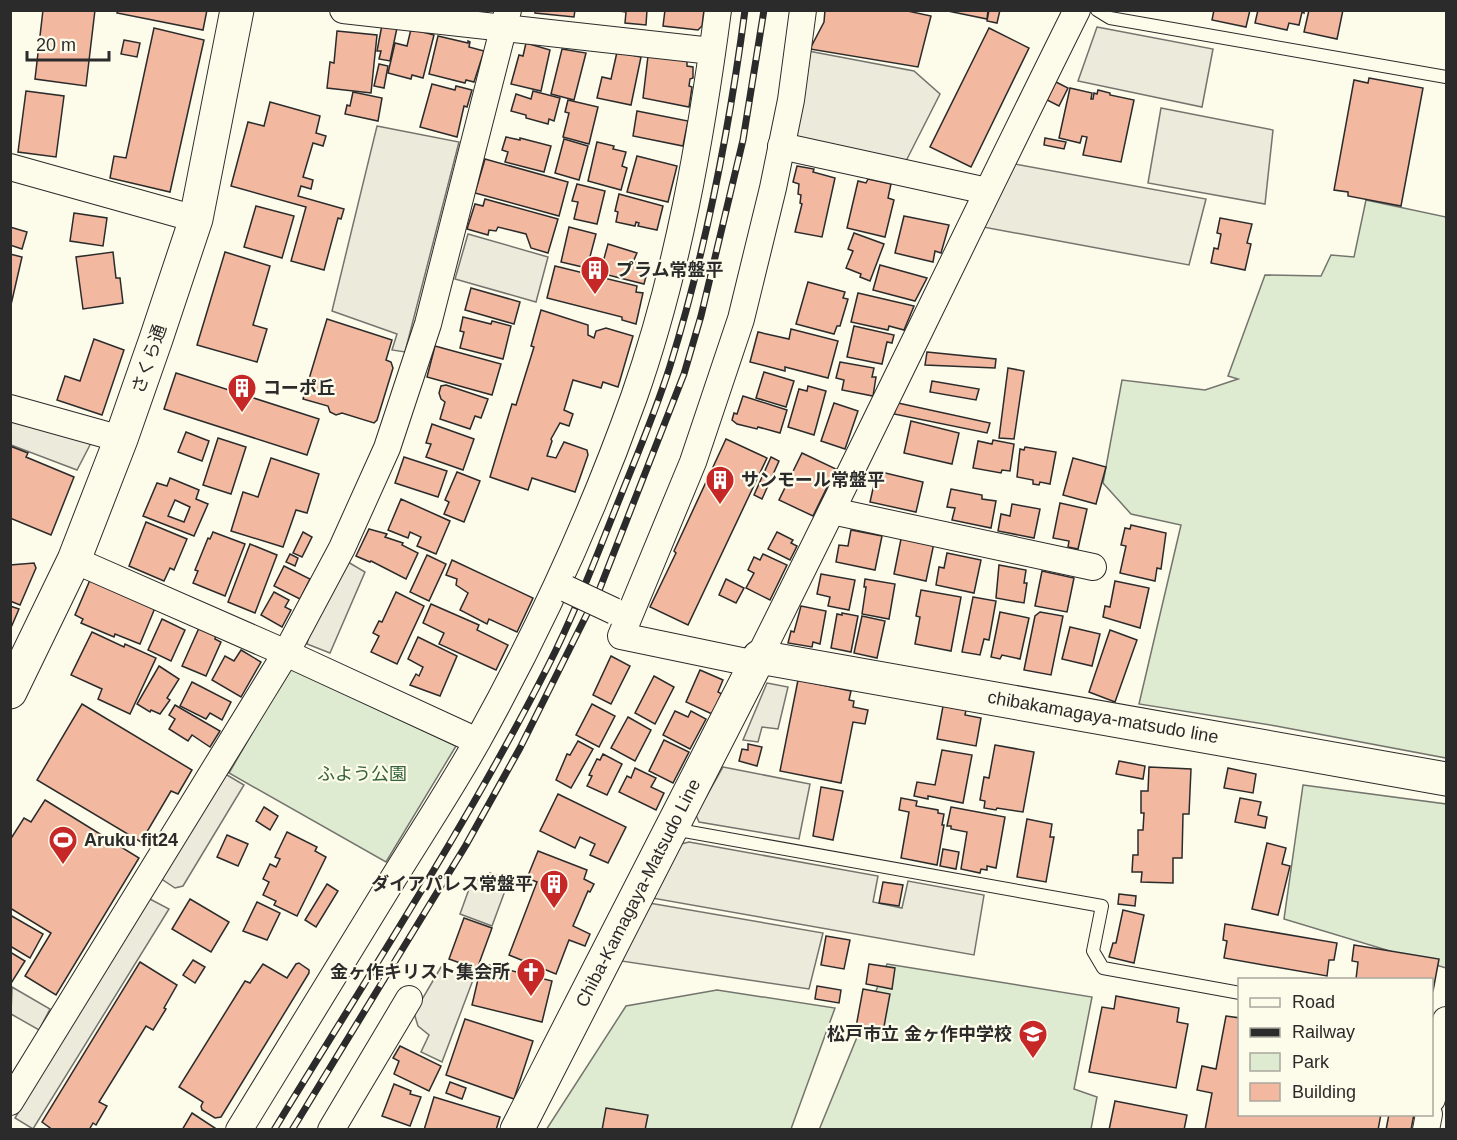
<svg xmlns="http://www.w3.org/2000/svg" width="1457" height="1140" font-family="Arial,'Noto Sans JP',sans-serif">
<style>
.green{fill:#deebd1;stroke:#74746e;stroke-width:1.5}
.parking{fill:#eceadb;stroke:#74746e;stroke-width:1.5}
.building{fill:#f2b8a0;stroke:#2b2b2b;stroke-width:1.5;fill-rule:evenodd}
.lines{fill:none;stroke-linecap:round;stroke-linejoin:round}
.lane-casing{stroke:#2b2b2b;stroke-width:14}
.street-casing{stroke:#2b2b2b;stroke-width:28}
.secondary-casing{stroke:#2b2b2b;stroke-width:35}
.primary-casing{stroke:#2b2b2b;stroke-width:35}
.lane{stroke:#fdfbea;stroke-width:12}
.street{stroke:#fdfbea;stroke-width:26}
.secondary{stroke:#fdfbea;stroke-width:33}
.primary{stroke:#fdfbea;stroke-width:33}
.rail-casing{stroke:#2b2b2b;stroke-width:7}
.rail{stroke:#fdfbea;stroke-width:4.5;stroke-dasharray:14;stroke-linecap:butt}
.street-bridge-casing{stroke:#2b2b2b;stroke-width:28;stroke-linecap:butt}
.street-bridge{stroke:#fdfbea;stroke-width:26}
.labels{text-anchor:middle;stroke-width:4.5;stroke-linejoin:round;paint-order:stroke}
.poi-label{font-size:18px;font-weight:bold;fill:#2b2b2b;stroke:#fdfbea;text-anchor:start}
.street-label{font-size:18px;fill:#2b2b2b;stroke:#fdfbea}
.park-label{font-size:18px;fill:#34623c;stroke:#fdfbea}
</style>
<rect width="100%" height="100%" fill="#fdfbea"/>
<g class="green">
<polygon points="1366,200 1446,217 1446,758 1276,726 1139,704 1181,525 1131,514 1103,483 1122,380 1205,390 1238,379 1228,376 1265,275 1321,276 1331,255 1354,257"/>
<polygon points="290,668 456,746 386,862 229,773"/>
<polygon points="1303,785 1446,804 1446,968 1284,919"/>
<polygon points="887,964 1092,997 1074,1089 1097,1097 1091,1129 819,1130"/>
<polygon points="717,990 835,1008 791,1129 546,1130 626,1006"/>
</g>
<g class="parking">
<polygon points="1097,27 1213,49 1202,107 1078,81"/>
<polygon points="803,50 914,71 940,94 904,165 787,138"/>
<polygon points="1161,108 1273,130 1265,204 1148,183"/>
<polygon points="377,126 459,142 405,352 392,350 397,334 332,311"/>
<polygon points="1015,164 1206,199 1189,265 983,227"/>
<polygon points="468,234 548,257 536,302 455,279"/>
<polygon points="10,421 91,443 77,470 11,445"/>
<polygon points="348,562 365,572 330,653 307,644 309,635"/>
<polygon points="767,683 788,687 778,729 762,727 758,742 743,740"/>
<polygon points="723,767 810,784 799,839 699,822 696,815"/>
<polygon points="222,772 244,785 183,886 175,888 160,878"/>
<polygon points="689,842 878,876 873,902 902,908 908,881 984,895 974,955 652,898 677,845"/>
<polygon points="490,873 509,880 492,926 460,914 473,878 486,883"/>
<polygon points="148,898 169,909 33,1129 15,1118"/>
<polygon points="649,903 823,933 809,989 621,961"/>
<polygon points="441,967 473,980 442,1062 421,1052 429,1035 418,1026 414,1013"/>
<polygon points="12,987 50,1009 39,1030 11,1014"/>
</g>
<g class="building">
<polygon points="43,10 95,10 86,86 35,79"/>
<polygon points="118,10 207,10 203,30 117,13"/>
<polygon points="535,10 575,10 574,17 535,13"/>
<polygon points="613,10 647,10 646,25 625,23 626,12"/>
<polygon points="665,10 704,10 702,26 698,30 663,26"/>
<polygon points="825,10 903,10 931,16 918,67 810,49 824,22"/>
<polygon points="943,10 988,10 987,19"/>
<polygon points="989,10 1000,10 997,23 987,21"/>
<polygon points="1214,10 1250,10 1246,27 1212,20"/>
<polygon points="1258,10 1304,10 1304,13 1302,12 1299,25 1289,23 1287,30 1255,23"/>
<polygon points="1309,10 1343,10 1337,39 1304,32"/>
<polygon points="382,25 397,28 390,61 379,59 381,51 377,51"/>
<polygon points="154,28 204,40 170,192 110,178 114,156 126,158"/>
<polygon points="989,28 1029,48 971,167 930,147"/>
<polygon points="411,29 434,35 423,78 412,75 411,79 388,73 395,43 407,46"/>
<polygon points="337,31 377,35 371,93 327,88 330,62 334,63"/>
<polygon points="438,36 468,43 468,41 470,42 469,47 484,51 474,82 466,80 465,83 429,74"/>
<polygon points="124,40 140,43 137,57 121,54"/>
<polygon points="526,43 550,50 541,91 511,84 519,55 523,56"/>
<polygon points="562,49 586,53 574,100 551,94"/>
<polygon points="617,52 641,57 631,105 597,98 602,77 611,79"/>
<polygon points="648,56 687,61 687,66 693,67 693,78 690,79 689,86 692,87 689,107 643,98"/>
<polygon points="379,64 388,66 384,88 374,86"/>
<polygon points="1369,78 1423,88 1401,206 1348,196 1348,192 1334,190 1354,80 1368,83"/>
<polygon points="1056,82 1068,88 1059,106 1047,100"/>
<polygon points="432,84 455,90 456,86 472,90 467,107 464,106 457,137 420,127"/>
<polygon points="1070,88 1092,93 1091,99 1093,99 1094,93 1097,94 1098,90 1110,93 1110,95 1134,100 1121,162 1083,155 1087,137 1082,136 1080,143 1059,138"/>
<polygon points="26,91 64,96 56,157 18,152"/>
<polygon points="533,91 560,98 554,121 549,119 548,124 526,118 526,115 511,111 516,94 531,99"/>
<polygon points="353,92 382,98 378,121 345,114 347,105 350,106"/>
<polygon points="568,100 598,107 589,144 563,137 569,113 565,112"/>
<polygon points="270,102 320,116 316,133 326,136 323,146 313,143 303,177 313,180 311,189 301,186 298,196 344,209 341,219 338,218 324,270 291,261 306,207 231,186 248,122 264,126"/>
<polygon points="637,111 688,121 683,146 633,136"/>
<polygon points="506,137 520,140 520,138 551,146 544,172 505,162 508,152 502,150"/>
<polygon points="1045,138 1066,142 1064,149 1044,145"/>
<polygon points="564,139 588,146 579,180 555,173"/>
<polygon points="597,142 614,146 613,149 626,152 622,166 627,168 621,190 588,181"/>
<polygon points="637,156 677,166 668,202 627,192"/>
<polygon points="485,159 568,182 559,216 475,193"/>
<polygon points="797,166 814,169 813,172 835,178 822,237 795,232 802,204 800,203 801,195 798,194 799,184 793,182"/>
<polygon points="868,179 891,184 888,198 894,200 885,237 847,228 858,181 866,183"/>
<polygon points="577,184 605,191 597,224 574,219 578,202 572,201"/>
<polygon points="619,194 663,206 657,230 638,226 639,223 636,222 635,226 616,222 618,212 615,211"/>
<polygon points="485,199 558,219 548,253 531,248 526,234 498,227 496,231 489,230 488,235 467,229 475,204 483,206"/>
<polygon points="256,206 294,216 282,258 244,247"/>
<polygon points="74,213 107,218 103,246 70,241"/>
<polygon points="904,216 949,225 941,253 935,251 933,262 895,253"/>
<polygon points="1220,218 1252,224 1247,243 1251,244 1245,270 1211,263 1214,248 1218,249 1221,234 1217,233"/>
<polygon points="10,227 27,232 22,249 10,245"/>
<polygon points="569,227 596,234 587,268 561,262"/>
<polygon points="854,233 884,244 870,281 860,277 861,274 846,268 853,251 848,249"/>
<polygon points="608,244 637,253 633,262 649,265 644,284 600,273"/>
<polygon points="113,252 116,278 120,278 123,303 83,309 76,257"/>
<polygon points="225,252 270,266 253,325 267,329 257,362 197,345"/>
<polygon points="10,254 22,257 10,309"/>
<polygon points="880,265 927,278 915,301 873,290"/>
<polygon points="555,266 637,286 636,292 643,293 636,324 622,320 622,317 547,298"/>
<polygon points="808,282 845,292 843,298 848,299 840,326 837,326 834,334 796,324"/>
<polygon points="471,288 520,302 514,324 465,310"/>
<polygon points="858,293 914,306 904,330 889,326 888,330 851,322"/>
<polygon points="541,310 588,325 588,335 594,338 596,331 606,328 633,336 618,387 603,382 601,388 573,380 564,410 573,414 569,426 560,423 551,439 552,441 547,456 556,458 564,442 587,450 588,455 575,492 532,478 528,490 490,477 512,404 516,405 534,347 531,346"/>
<polygon points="463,317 491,324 492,321 511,326 503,359 460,348 464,332 460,331"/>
<polygon points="327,319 392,340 386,360 391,362 393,368 377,420 374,423 342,413 336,415 330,412 328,406 303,399"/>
<polygon points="854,326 894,335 892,343 887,342 882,364 847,357"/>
<polygon points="791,329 838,341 828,378 785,367 785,371 750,362 758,332 789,339"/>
<polygon points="94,339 124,350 102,415 57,400 65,376 80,381"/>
<polygon points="435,346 501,364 492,395 427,377"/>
<polygon points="927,352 996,359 995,368 925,365"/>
<polygon points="840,362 874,368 872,377 876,377 873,396 842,390 844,380 836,378"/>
<polygon points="1008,368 1024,371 1014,439 999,438"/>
<polygon points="764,372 794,381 786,407 756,398"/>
<polygon points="176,373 319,419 307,455 164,409"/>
<polygon points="932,381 979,389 976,400 930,392"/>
<polygon points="446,385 488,399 481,418 475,416 470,429 440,419 445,402 441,399 439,393 441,386"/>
<polygon points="808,386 826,391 814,435 788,427 799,389 807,391"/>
<polygon points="743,396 787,410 780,433 758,427 757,429 737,424 732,420 734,413 737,414"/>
<polygon points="834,403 858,411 845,449 821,441"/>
<polygon points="898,403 990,423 987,433 894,414"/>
<polygon points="911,421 959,433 952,464 904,453"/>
<polygon points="432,424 474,439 463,470 426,457 431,444 426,443"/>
<polygon points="186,432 209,441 202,461 178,452"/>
<polygon points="218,438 246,447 231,494 203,485"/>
<polygon points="726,439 767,458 688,625 650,607 676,553 674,551"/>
<polygon points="993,440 1014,444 1010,471 1002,470 1001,473 973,468 978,441 992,444"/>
<polygon points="10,446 28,453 26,457 74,477 51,535 10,518"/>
<polygon points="1025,447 1056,452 1050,484 1040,482 1039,485 1033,484 1033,480 1017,477 1020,449 1024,450"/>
<polygon points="802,453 836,469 813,516 779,500"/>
<polygon points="404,457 447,471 438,497 395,483"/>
<polygon points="771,457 779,461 762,499 754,495"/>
<polygon points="271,458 319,474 307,513 296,510 283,547 231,531 243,492 258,497"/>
<polygon points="1073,458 1106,467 1096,504 1063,495"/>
<polygon points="877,471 923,482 916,512 870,502"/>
<polygon points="457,472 480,481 464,522 444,514 449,502 445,500"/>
<path d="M 170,478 L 199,490 L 196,499 L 208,504 L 194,536 L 143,516 L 157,483 L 167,486 ZM 175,500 L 190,507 L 184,522 L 168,516 Z"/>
<polygon points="951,489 982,495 982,499 996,501 991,528 952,520 955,508 947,507"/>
<polygon points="401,499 450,521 436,554 417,546 421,537 410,532 408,538 388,530"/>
<polygon points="1060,503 1087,509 1078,549 1068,547 1069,541 1053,538"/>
<polygon points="1012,504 1040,509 1034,538 998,531 1001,514 1010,516"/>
<polygon points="146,522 187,539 174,570 170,568 164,581 129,566"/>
<polygon points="1131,525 1166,533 1161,569 1157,568 1155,581 1120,573 1126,546 1121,545 1125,528 1130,529"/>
<polygon points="369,529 387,534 385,537 403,543 402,545 418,553 406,579 371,561 370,562 356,556"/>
<polygon points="851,530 882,536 875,570 836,562 839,545 848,546"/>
<polygon points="213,532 245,544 225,596 193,583 198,571 195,570 208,538 210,539"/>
<polygon points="303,532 312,537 302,557 293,553"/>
<polygon points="777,532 793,540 791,543 797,546 790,560 768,549"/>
<polygon points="902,534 934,543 926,581 894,574"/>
<polygon points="250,544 277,555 255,613 228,602"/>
<polygon points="947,553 981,560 974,593 936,585 939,567 944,568"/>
<polygon points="290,554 298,558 295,566 286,562"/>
<polygon points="763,554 787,565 770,600 746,588 754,573 748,570 754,557 760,560"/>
<polygon points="427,555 446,564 429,601 410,592"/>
<polygon points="452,560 533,598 517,632 489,619 487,624 460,610 468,593 456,585 457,579 446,575"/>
<polygon points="34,563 36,568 20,605 10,601 10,565"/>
<polygon points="999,565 1026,570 1024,583 1027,583 1024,603 996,598"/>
<polygon points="284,566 310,579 300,599 274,586"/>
<polygon points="1042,571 1074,578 1067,612 1035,606"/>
<polygon points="821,574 855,580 849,610 828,606 830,597 817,594"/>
<polygon points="726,579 744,588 736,603 719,595"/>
<polygon points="865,579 895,584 889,619 862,614 866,587 864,587"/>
<polygon points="90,580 155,608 140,644 115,634 114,637 81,623 83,619 75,615"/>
<polygon points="1115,581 1149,588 1140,628 1103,617 1105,606 1110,607"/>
<polygon points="921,590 961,597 951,651 915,644 920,617 916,616"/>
<polygon points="274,592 289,600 285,607 291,610 282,627 261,615"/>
<polygon points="396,592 424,606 397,664 371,652 379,636 373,633 379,621 382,622"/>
<polygon points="973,597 996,601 989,640 984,639 980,655 962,652"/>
<polygon points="431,604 479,625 477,630 508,645 496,670 439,644 444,633 423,623"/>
<polygon points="10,606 19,609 10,630"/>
<polygon points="801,606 826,611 820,644 813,642 812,647 788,643 791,631 794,632"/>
<polygon points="1000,612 1029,618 1020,659 1002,655 1000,659 991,657"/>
<polygon points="1040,612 1063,616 1051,675 1024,670 1035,616"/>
<polygon points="842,613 858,616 851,652 831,648 837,614 842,615"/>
<polygon points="862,616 885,621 877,658 854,653"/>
<polygon points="162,619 185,630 171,661 148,650"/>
<polygon points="1070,627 1100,634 1092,666 1062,659"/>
<polygon points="199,628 216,635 215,639 221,642 206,676 182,666"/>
<polygon points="1110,630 1137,640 1115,702 1089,692"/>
<polygon points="92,632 124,647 125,644 156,658 130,714 98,699 102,689 71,675"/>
<polygon points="418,637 457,656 440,696 410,685 416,674 419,676 423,667 408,659"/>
<polygon points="241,650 261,662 241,697 212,680 225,656 234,661"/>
<polygon points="611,656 630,666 611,704 593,695"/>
<polygon points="159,666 179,679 167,698 170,700 160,714 151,710 150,712 137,704"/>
<polygon points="700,670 723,680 718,692 722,694 712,714 686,702"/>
<polygon points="654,676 674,687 655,724 635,713"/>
<polygon points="798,680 851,691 849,700 854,701 853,707 868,710 865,724 853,722 841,783 780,771"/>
<polygon points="192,682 231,702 222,720 210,713 206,719 180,706"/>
<polygon points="82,704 192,770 178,794 171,791 141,842 37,780"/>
<polygon points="592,704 615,716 599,747 576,735"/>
<polygon points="175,705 220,731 210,747 192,735 188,741 169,729 175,719 169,715"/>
<polygon points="943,706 966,710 965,715 981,718 976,746 937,739"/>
<polygon points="675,711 688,717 691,711 706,719 690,749 663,735"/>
<polygon points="628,717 651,730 635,761 611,748"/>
<polygon points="664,740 689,752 673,783 649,771"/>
<polygon points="578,741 593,749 571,788 556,780 567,754 570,755"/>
<polygon points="748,744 762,747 757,766 739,761 742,749 748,750"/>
<polygon points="995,745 1034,752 1023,812 997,808 996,810 984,808 985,801 980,800 984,777 989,778"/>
<polygon points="942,750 972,755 963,803 928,796 928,799 914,796 917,782 935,785"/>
<polygon points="603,754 622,764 607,795 587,786 592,776 589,775 597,759 600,760"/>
<polygon points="1119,761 1145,766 1143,779 1116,774"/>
<polygon points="1149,767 1191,769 1189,814 1183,814 1182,858 1173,858 1173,883 1141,882 1142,872 1132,872 1133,855 1138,855 1138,830 1143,830 1144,813 1141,813 1141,791 1148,791"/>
<polygon points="635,768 656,778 651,787 664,793 656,810 619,792 627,776 631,778"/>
<polygon points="1228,768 1256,774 1253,793 1224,788"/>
<polygon points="821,787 843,791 833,840 813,836"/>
<polygon points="558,794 626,827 608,863 590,855 595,844 580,837 575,848 540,831"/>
<polygon points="901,798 917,801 916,806 938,810 938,813 944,814 942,825 944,825 937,865 901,858 909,812 899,810"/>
<polygon points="1240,798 1261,802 1258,815 1267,817 1265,828 1235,822"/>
<polygon points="45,800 139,858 56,995 25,976 51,933 10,908 10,840 24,818 31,822"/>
<polygon points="264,807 278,816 270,830 256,821"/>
<polygon points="951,807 1005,817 996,868 987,866 987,870 981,869 980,873 961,869 967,832 951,829 951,826 947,826"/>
<polygon points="1027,819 1052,824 1050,837 1054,837 1046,882 1017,877"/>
<polygon points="287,832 317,847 315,851 326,857 297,916 274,905 276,901 263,895 269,882 263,879 270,864 276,867 280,859 275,857"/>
<polygon points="227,835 248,844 238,866 217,857"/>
<polygon points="1267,843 1286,848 1282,864 1290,866 1278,915 1252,909"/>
<polygon points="943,849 959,852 956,869 940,866"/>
<polygon points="538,851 587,870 584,879 594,884 590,892 588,891 573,926 590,934 585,946 569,940 556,974 509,955 537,882 527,878"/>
<polygon points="883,882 903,885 899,906 879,903"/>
<polygon points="327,884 338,891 316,927 305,920"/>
<polygon points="1119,894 1136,896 1135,906 1118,904"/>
<polygon points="190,899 229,922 211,952 172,929"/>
<polygon points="257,902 280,913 267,940 243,931"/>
<polygon points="1123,910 1144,915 1134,963 1109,957 1113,943 1116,943"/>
<polygon points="10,915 43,934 30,958 10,946"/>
<polygon points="464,918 492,928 477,969 449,959"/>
<polygon points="1225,924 1337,943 1334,960 1329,960 1327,976 1224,958 1227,941 1223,940"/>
<polygon points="826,936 850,940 844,969 821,965"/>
<polygon points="1354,945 1439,959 1433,991 1432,991 1432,980 1356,979 1358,962 1352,961"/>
<polygon points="10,952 25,961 10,985"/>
<polygon points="193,960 205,967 195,983 183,975"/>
<polygon points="140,962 177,985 164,1008 166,1009 153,1030 146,1026 99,1102 107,1106 96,1125 93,1123 89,1130 53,1130 42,1122"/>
<polygon points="299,963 309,970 309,973 221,1117 215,1118 202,1110 201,1106 203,1102 179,1087 245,981 250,983 263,964 287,978 296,964"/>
<polygon points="869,964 895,968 892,989 866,984"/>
<polygon points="489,965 552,981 542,1022 472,1005 479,975 486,976"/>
<polygon points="817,986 841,990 839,1003 815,999"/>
<polygon points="863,989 890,994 883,1032 856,1027"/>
<polygon points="1116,996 1179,1008 1177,1022 1188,1024 1176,1088 1089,1072 1102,1007 1114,1009"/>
<polygon points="1226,1016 1240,1018 1240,1114 1381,1114 1378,1130 1205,1130 1212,1093 1197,1090 1202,1066 1216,1069"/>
<polygon points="465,1019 533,1041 514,1099 446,1075"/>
<polygon points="400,1046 441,1066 429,1091 394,1074 399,1061 393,1058"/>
<polygon points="450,1082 466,1088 462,1099 446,1093"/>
<polygon points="394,1084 411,1091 410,1094 421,1097 410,1126 382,1116"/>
<polygon points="434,1097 500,1117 496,1130 424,1130"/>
<polygon points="1115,1101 1187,1115 1184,1130 1109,1130"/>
<polygon points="606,1108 648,1115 645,1130 602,1130"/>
<polygon points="192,1113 218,1130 182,1130"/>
<polygon points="1389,1114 1414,1114 1411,1130 1386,1130"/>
</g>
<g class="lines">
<g class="lane-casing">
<g id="lane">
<polyline points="1097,10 1110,18 1446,77"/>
<polyline points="673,829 1102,906 1093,951 1103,968 1240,993"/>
</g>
</g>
<g class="street-casing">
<g id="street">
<polyline points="343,10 712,51"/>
<polyline points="781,146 987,191"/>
<polyline points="10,167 196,219"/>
<polyline points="10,408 121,439"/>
<polyline points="832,511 1093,567"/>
<polyline points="74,560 286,653 477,741"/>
<path d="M 759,657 C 867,442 970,225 1077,10"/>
<polyline points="756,664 621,636 693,462 741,319 773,188 791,100 803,10"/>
<polyline points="1432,1099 1446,1020"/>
<polyline points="10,1102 286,653 342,548 387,448 428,324 508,10"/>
<path d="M 239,1130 C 288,1049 338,968 388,887 C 418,838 450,790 478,740 C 539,630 592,515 634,397 C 677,275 701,139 718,10"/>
<polyline points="331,1130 409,999"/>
<polyline points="1426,1130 1429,1114"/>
</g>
</g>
<g class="secondary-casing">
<polyline id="secondary" points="10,692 74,560 121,439 156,339 196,219 237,10"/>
</g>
<g class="primary-casing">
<polyline id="primary" points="517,1130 759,657 1446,779"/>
</g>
<use href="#lane" class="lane"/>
<use href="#street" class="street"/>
<use href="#secondary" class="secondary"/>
<use href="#primary" class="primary"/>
<g class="rail-casing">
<g id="rail">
<path d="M 274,1130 C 367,977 466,827 547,668 C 573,617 594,563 615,510 C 634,462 655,414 670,366 C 706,250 729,131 745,10"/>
<polyline points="292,1130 466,845 520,748 600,588 684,374 701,316 743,140 764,10"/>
</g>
</g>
<use href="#rail" class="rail"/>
<g class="street-bridge-casing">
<polyline id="street-bridge" points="567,589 614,611"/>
</g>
<use href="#street-bridge" class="street-bridge"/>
</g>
<defs>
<g id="building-pin" transform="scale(1.5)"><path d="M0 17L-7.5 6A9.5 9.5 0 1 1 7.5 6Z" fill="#c62828" stroke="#fdfbea"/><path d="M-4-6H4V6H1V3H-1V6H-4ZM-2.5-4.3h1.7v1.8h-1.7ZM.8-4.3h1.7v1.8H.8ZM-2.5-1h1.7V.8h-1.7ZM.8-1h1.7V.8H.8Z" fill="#fff"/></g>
<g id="stadium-pin" transform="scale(1.5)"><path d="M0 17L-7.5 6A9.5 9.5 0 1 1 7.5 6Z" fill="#c62828" stroke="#fdfbea"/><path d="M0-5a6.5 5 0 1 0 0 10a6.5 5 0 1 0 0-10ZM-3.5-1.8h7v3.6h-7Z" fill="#fff"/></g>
<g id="church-pin" transform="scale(1.5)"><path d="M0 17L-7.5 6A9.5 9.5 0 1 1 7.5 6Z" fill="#c62828" stroke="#fdfbea"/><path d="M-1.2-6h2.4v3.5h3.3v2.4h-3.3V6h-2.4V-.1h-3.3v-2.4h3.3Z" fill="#fff"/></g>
<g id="school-pin" transform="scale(1.5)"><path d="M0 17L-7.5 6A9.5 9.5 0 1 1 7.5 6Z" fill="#c62828" stroke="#fdfbea"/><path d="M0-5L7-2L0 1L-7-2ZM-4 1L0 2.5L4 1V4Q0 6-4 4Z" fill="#fff"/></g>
</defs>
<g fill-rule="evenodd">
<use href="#building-pin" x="595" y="270"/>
<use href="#building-pin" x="242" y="388"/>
<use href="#building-pin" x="720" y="480"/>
<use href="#stadium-pin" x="63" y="840"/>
<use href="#building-pin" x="554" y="884"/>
<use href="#church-pin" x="531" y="972"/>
<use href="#school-pin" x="1033" y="1034"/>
</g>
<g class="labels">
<g class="poi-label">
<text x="616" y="276">プラム常盤平</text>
<text x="263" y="394">コーポ丘</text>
<text x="741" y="486">サンモール常盤平</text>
<text x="84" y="846">Aruku fit24</text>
<text x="533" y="890" text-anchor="end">ダイアパレス常盤平</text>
<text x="510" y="978" text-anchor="end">金ヶ作キリスト集会所</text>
<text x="1012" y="1040" text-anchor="end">松戸市立 金ヶ作中学校</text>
</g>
<g class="street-label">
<text transform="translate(149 359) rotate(-71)" y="6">さくら通</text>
<text transform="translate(1103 717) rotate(10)" y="6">chibakamagaya-matsudo line</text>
<text transform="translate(638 893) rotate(-63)" y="6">Chiba-Kamagaya-Matsudo Line</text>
</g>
<g class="park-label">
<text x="362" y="780">ふよう公園</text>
</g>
</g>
<rect width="1457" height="1140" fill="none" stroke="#2b2b2b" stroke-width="24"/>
<rect x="1238" y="978" width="195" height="138" fill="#fdfbea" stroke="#a9a89e" stroke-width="1.5"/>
<rect x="1250" y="998" width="30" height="9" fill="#fdfbea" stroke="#a9a89e" stroke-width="1.5"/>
<text x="1292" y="1008" font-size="18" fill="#2b2b2b">Road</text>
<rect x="1250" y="1028" width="30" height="9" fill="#2b2b2b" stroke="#a9a89e" stroke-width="1.5"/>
<text x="1292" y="1038" font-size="18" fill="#2b2b2b">Railway</text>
<rect x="1250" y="1053" width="30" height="18" fill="#deebd1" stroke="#a9a89e" stroke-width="1.5"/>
<text x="1292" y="1068" font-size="18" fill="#2b2b2b">Park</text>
<rect x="1250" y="1083" width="30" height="18" fill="#f2b8a0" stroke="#a9a89e" stroke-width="1.5"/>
<text x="1292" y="1098" font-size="18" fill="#2b2b2b">Building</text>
<path d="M27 51v9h82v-9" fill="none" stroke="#2b2b2b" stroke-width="3"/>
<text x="36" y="51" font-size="18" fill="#2b2b2b" stroke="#fdfbea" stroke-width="4.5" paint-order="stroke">20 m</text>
</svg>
